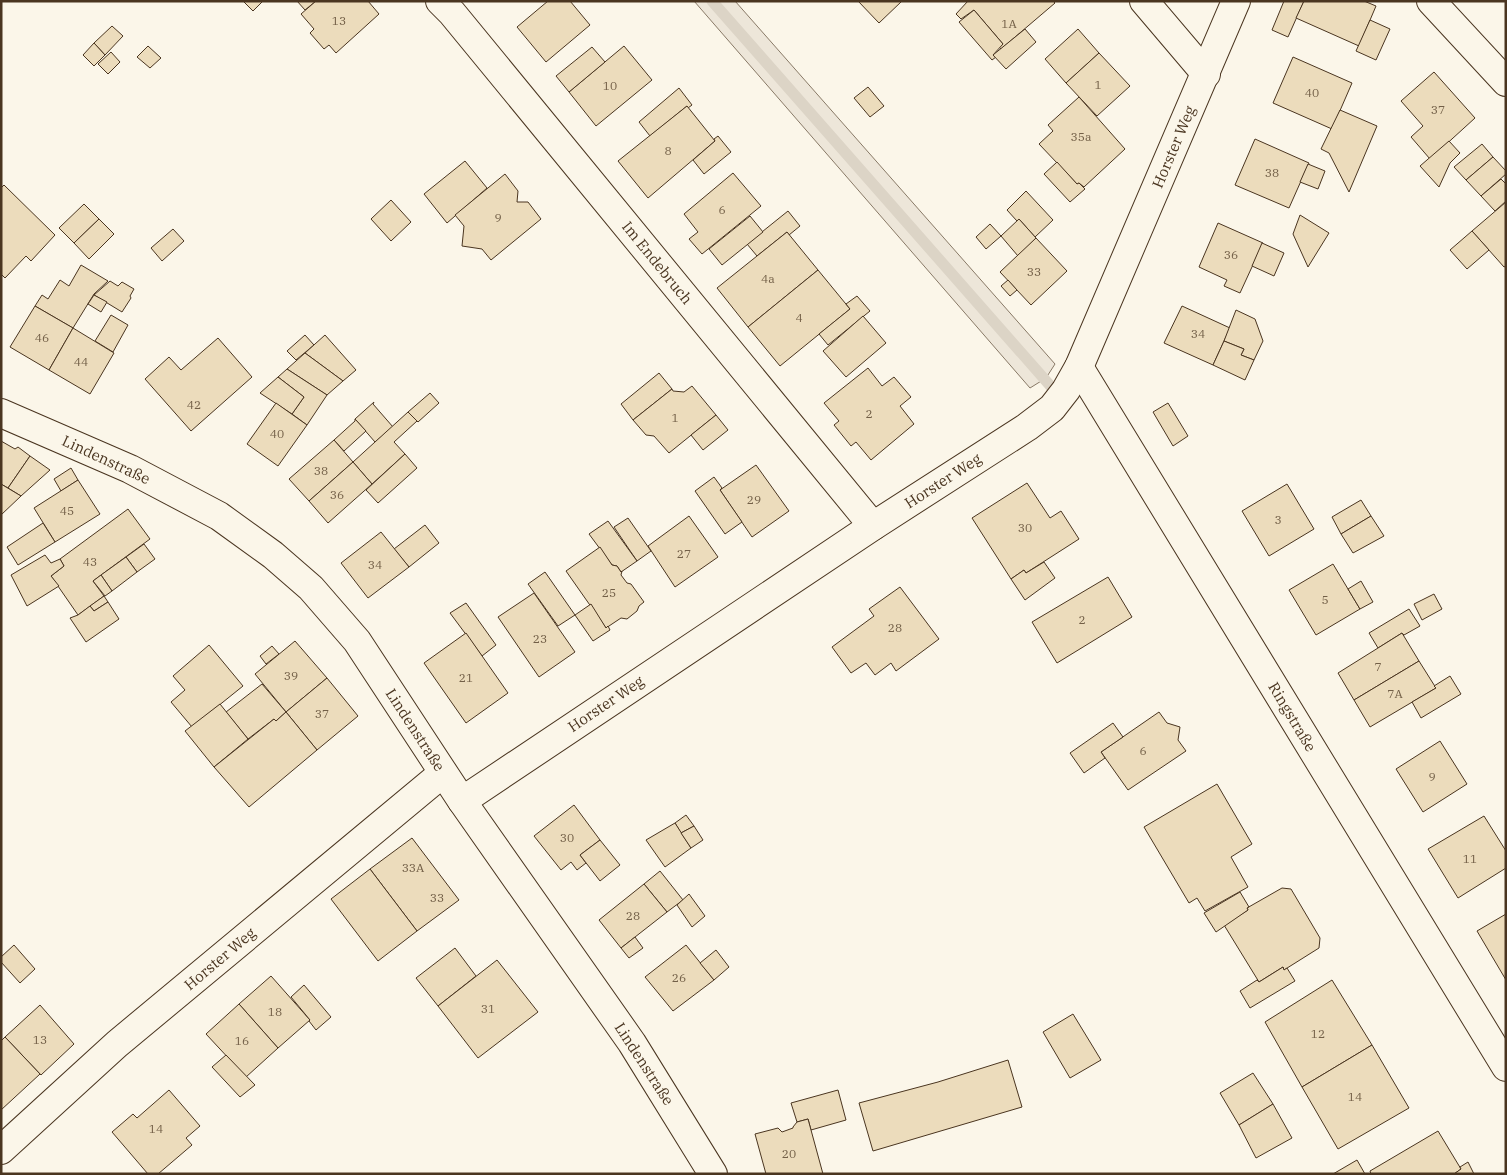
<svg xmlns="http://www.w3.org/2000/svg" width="1507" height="1175" font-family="'IBM Plex Serif',serif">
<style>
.green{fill:#ede6d9;stroke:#887966}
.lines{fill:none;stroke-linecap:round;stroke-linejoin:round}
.stream{stroke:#dcd4c6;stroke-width:11}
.building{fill:#ecdcbc;stroke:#4a3520}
.minor-casing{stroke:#4a3520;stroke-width:30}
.minor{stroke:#fbf6e9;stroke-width:28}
.labels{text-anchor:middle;stroke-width:4;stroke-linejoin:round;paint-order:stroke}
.number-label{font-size:12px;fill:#725f47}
.street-label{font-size:15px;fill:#4a3520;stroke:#fbf6e9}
</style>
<rect width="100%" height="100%" fill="#fbf6e9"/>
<polygon class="green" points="694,1 735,1 1055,364 1046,378 1030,388"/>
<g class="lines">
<polyline class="stream" points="712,1 1054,390"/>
</g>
<g class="building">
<polygon points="243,1 263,1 253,11"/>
<polygon points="297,1 316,1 305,10"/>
<polygon points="316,1 368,1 379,14 336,53 329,45 324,49 310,33 314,29 301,14"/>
<polygon points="548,1 570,1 590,25 546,62 517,27"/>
<polygon points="858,1 902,1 879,23"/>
<polygon points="968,1 1053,1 1055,3 1001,49 999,47 1003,44 974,10 961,19 956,14"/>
<polygon points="1284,1 1304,1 1288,37 1272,30"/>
<polygon points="1304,1 1364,1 1376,6 1359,46 1296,18"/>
<polygon points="974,10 1003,44 993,55 996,57 992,60 959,22"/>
<polygon points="1370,20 1390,29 1376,60 1356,51"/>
<polygon points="112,26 123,36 105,55 94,43"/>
<polygon points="1025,29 1036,42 1006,69 993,55"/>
<polygon points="1078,29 1099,53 1066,83 1045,59"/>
<polygon points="94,43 105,55 94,66 83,55"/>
<polygon points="148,46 161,58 150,68 137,57"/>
<polygon points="624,46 652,80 596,126 569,92"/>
<polygon points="592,47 605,62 569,92 556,76"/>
<polygon points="111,52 120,62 108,74 98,64"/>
<polygon points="1099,53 1130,86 1097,116 1066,83"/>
<polygon points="1293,57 1352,83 1332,129 1273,103"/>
<polygon points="1434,72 1475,118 1430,159 1411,137 1423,126 1401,101"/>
<polygon points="868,87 884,106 870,117 854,98"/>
<polygon points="679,88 692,105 688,108 687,106 650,136 639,122"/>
<polygon points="1079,97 1125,149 1084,187 1079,183 1077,184 1039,144 1053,131 1048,125"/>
<polygon points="687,106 715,141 648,198 618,161"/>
<polygon points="1340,110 1377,126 1349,192 1329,153 1321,149"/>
<polygon points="718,136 731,152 704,174 693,160 715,141 714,139"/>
<polygon points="1255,139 1309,163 1289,208 1235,185"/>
<polygon points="1449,141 1460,153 1450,163 1439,187 1420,166"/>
<polygon points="1482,144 1493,157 1466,180 1454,167"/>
<polygon points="1493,157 1506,171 1506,174 1481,196 1466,180"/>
<polygon points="465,161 487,188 447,223 424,194"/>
<polygon points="1057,162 1077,184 1079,183 1085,189 1070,202 1044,174"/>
<polygon points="1308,164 1325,171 1318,189 1300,182"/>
<polygon points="733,173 761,206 702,254 689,239 698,232 684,214"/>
<polygon points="505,174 518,191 517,202 528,202 541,219 491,260 482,249 462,246 464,226 455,215"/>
<polygon points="1501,179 1506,184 1506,201 1495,211 1481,196"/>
<polygon points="4,185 55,235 31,261 26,256 5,278 1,274 1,188"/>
<polygon points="1026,191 1053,220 1035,237 1019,219 1017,221 1007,210"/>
<polygon points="391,200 411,222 391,241 371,219"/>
<polygon points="1506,202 1506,266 1504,267 1472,231"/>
<polygon points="84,204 99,219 74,243 59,228"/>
<polygon points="788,211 800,226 789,235 787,232 757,256 747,244"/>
<polygon points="1300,215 1329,233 1308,267 1293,234"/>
<polygon points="750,216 763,232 722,265 709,249"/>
<polygon points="99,219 114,234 89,259 74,243"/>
<polygon points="1019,219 1036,238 1018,256 1001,236"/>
<polygon points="1218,223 1263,243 1240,293 1224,286 1227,280 1199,267"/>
<polygon points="990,224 1001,236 986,249 976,237"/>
<polygon points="173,229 184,241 162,261 151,248"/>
<polygon points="1472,231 1489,250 1467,269 1450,250"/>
<polygon points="787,232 818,270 748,327 717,288"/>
<polygon points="1036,238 1067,271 1031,305 1000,272"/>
<polygon points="1262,243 1284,253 1274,276 1252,266"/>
<polygon points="81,265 108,281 94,294 73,328 35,306 42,295 48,299 60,280 69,286"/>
<polygon points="818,270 850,309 780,366 748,327"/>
<polygon points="1008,280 1017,290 1010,296 1001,286"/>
<polygon points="110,281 118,286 122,282 134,289 130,296 131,298 122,312 94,295"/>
<polygon points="94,295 107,302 101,312 88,304"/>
<polygon points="857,296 870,311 828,345 819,334 850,309 846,304"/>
<polygon points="35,306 73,328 49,370 10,347"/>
<polygon points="1182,306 1230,328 1213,365 1164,343"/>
<polygon points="1236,310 1255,319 1263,341 1254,360 1241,355 1244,349 1224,341"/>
<polygon points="111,315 128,325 113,352 95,341"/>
<polygon points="863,316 886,343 846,377 823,351"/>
<polygon points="73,328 114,353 90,394 49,370"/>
<polygon points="305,335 314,345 296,360 287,351"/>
<polygon points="325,335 356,370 343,381 305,353"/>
<polygon points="218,338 252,377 191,431 145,379 169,357 181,370"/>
<polygon points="1224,341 1244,349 1241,355 1254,360 1245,380 1213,365"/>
<polygon points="305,353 343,381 327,395 287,369"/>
<polygon points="868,368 882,386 894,377 911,397 900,406 914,424 871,460 856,442 851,446 834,425 839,421 824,403"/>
<polygon points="287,369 327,395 307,425 292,414 304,397 278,377"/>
<polygon points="659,373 672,389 633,420 621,404"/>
<polygon points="278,377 304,397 292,414 260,393"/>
<polygon points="692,386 716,415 669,453 654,436 646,435 633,420 672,389 673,391 684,392"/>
<polygon points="430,393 439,403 418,422 408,412"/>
<polygon points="374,402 373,404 393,427 375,442 355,419"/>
<polygon points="276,403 307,425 278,466 247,444"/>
<polygon points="1168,403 1188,436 1173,446 1153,412"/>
<polygon points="408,412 417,421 394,442 405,454 372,484 353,462"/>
<polygon points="716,415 728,430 703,450 691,435"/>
<polygon points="355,419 366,431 344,451 334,440 355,421"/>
<polygon points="334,440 353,462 309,501 289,479"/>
<polygon points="1,441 15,449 18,447 30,456 8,488 1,484"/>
<polygon points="405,454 417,468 378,503 366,490"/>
<polygon points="30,456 50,470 21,496 8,488"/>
<polygon points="353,462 372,484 328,523 309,501"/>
<polygon points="756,465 789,511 752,537 720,490"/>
<polygon points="71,468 78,480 61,491 54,479"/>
<polygon points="714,477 722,488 720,490 742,522 725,534 695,491"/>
<polygon points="78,480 100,514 55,542 34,508"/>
<polygon points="1027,483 1050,518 1061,511 1079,539 1026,573 1024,570 1011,579 972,518"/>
<polygon points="1,484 21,496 1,515"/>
<polygon points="1287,484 1314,529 1269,556 1242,511"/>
<polygon points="1361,500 1371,516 1341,534 1332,517"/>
<polygon points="128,509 150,539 93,581 104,596 78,615 51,576 64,566 60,559"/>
<polygon points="689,516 718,557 675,587 648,546"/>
<polygon points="1371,516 1384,536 1353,553 1341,534"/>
<polygon points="628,518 651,551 637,561 614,527"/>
<polygon points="608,521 637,561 621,572 617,566 612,565 589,534"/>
<polygon points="43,523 55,542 18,565 7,547"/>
<polygon points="425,525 439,543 409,567 394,549"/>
<polygon points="381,532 409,567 368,598 341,563"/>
<polygon points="144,544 155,559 137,572 126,557"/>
<polygon points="600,547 612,565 617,566 621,572 622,571 621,575 627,583 631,584 644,602 639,606 637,611 627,619 621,618 606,628 566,571"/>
<polygon points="45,555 51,563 60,559 64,566 51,576 59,586 27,606 11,575"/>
<polygon points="126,557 137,572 112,591 101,575"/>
<polygon points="1044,562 1055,578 1025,600 1011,579 1024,570 1026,573"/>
<polygon points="1333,564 1360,609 1316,635 1289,590"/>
<polygon points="545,572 575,615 558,626 528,584"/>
<polygon points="101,575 112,591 105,596 93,581"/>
<polygon points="1108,577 1132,617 1057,663 1032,622"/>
<polygon points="1361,581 1373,602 1360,609 1348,589"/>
<polygon points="900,587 939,639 896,671 891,663 875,675 866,663 851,673 832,647 874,616 869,609"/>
<polygon points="534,593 575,652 539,677 498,617"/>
<polygon points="1434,594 1442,609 1422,620 1414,604"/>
<polygon points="104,596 108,602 94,611 90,606"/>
<polygon points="108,602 119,619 86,642 70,618 78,615 90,606 94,611"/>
<polygon points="466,603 496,645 482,656 450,613"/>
<polygon points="591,604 606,628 608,626 610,630 593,641 575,615"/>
<polygon points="1409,609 1420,626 1404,635 1402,633 1378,648 1369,633"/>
<polygon points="466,633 508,693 466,723 424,663"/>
<polygon points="1402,633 1419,661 1354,700 1338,673"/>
<polygon points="295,641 327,678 286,712 255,674"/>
<polygon points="209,645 243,686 192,727 171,702 185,690 173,676"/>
<polygon points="272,646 279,654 266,664 260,656"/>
<polygon points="1419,661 1436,688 1370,727 1354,700"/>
<polygon points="1450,676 1461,694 1421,718 1412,702 1436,688 1434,686"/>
<polygon points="327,678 358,716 317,750 286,712"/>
<polygon points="262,684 286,712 276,721 274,719 248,739 226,712"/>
<polygon points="220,704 248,739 214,767 185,731"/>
<polygon points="286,712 317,750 249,807 214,767 274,719 276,721"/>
<polygon points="1159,712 1167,723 1180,727 1178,740 1186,751 1128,790 1101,752"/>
<polygon points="1113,723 1123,737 1101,752 1105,758 1084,773 1070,753"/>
<polygon points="1440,741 1467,784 1423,812 1396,769"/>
<polygon points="1217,784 1252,844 1231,857 1248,887 1205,911 1197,898 1189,903 1144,827"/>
<polygon points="574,805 600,840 580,855 586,863 577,870 571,862 561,870 534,836"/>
<polygon points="686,815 694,826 681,833 675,823"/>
<polygon points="1484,816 1506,851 1506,868 1458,898 1428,849"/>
<polygon points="675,823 691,848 665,867 646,840"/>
<polygon points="694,826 703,840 691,848 681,833"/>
<polygon points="412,838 459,900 417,931 370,869"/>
<polygon points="600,840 620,865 600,881 580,855"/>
<polygon points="370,869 417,931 378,961 331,899"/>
<polygon points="660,871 683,900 667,912 644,884"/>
<polygon points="644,884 667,912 621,948 599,920"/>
<polygon points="1282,888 1291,889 1320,938 1319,948 1284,970 1283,967 1259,982 1224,925 1248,910 1247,908"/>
<polygon points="1240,892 1249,907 1247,908 1248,910 1216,932 1204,913"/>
<polygon points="689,894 705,916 692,927 677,905"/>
<polygon points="1506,914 1506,980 1477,931"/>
<polygon points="635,937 643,948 629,958 621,948"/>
<polygon points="14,945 35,969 20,983 1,962 1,957"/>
<polygon points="686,945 714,980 673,1011 645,977"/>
<polygon points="455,948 476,976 438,1006 416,978"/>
<polygon points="716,950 729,967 714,980 700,963"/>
<polygon points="497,960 538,1012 478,1058 438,1006"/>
<polygon points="1283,967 1284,970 1287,968 1295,981 1250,1008 1240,991 1257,980 1259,982"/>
<polygon points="271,976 310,1020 278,1048 239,1004"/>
<polygon points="1332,980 1372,1045 1302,1087 1265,1022"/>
<polygon points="304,985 331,1017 316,1030 309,1021 310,1020 291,997"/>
<polygon points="239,1004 278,1048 246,1077 206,1034"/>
<polygon points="40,1005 74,1044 41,1075 5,1037"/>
<polygon points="1073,1014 1101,1060 1070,1078 1043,1032"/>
<polygon points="5,1037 40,1074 1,1110 1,1041"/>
<polygon points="1372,1045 1409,1108 1338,1149 1302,1087"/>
<polygon points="226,1055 255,1085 240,1097 212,1067"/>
<polygon points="1008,1060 1022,1107 873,1151 859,1103 938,1082"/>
<polygon points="1253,1073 1273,1104 1239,1125 1220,1093"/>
<polygon points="169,1090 200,1126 186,1138 192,1145 158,1174 148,1174 112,1132 133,1114 137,1118"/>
<polygon points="838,1090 846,1120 811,1130 808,1119 797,1122 791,1103"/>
<polygon points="1273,1104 1292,1138 1256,1158 1239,1125"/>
<polygon points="808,1119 823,1174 766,1174 755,1134 778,1128 782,1132 793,1128 793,1127 797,1122"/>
<polygon points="1438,1131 1461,1169 1454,1174 1371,1174 1370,1171"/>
<polygon points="1357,1160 1365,1174 1333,1174"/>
<polygon points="1468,1162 1474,1174 1454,1174 1461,1169 1460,1167"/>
</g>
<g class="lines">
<g class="minor-casing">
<g id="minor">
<polyline points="440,1 452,13 873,526"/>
<polyline points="1144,1 1206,74"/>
<polyline points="1431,1 1506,82"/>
<polyline points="1079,367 1506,1067"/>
<polyline points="1,413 130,469 219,516 273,555 311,588 357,641 462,801 632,1043 713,1174"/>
<polyline points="462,801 873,526 1027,427 1052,408 1066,390 1079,367 1236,1"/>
<polyline points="1,1150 117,1044 443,773"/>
</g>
</g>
<use href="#minor" class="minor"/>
</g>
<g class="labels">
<g class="number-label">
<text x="339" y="25">13</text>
<text x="1009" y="28">1A</text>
<text x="1098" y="89">1</text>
<text x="610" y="90">10</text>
<text x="1312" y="97">40</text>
<text x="1438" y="114">37</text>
<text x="1081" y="141">35a</text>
<text x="668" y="155">8</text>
<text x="1272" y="177">38</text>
<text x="722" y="214">6</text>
<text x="498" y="222">9</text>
<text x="1231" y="259">36</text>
<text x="1034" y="276">33</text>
<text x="768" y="283">4a</text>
<text x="799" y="322">4</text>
<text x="1198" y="338">34</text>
<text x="42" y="342">46</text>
<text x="81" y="366">44</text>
<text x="194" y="409">42</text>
<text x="869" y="418">2</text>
<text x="675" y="422">1</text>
<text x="277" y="438">40</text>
<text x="321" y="475">38</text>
<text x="337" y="499">36</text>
<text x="754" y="504">29</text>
<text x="67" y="515">45</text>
<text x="1278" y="524">3</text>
<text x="1025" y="532">30</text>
<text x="684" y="558">27</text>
<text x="90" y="566">43</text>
<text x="375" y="569">34</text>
<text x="609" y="597">25</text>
<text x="1325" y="604">5</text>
<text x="1082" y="624">2</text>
<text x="895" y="632">28</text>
<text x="540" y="643">23</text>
<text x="1378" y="671">7</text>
<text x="291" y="680">39</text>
<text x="466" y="682">21</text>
<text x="1395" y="698">7A</text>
<text x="322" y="718">37</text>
<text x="1143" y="755">6</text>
<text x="1432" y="781">9</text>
<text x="567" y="842">30</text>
<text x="1470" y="863">11</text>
<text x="413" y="872">33A</text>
<text x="437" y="902">33</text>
<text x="633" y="920">28</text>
<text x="679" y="982">26</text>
<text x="488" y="1013">31</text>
<text x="275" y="1016">18</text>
<text x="1318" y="1038">12</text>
<text x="40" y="1044">13</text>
<text x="242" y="1045">16</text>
<text x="1355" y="1101">14</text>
<text x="156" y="1133">14</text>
<text x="789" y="1158">20</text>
</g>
<g class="street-label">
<text transform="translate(1174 147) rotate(-67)" y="5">Horster Weg</text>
<text transform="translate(657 263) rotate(51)" y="5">Im Endebruch</text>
<text transform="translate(106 460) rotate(25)" y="5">Lindenstraße</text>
<text transform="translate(943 481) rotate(-33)" y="5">Horster Weg</text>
<text transform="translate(606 704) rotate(-34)" y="5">Horster Weg</text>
<text transform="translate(1292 717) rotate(59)" y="5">Ringstraße</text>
<text transform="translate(415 730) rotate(57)" y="5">Lindenstraße</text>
<text transform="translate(220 959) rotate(-40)" y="5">Horster Weg</text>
<text transform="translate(644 1064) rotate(57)" y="5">Lindenstraße</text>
</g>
</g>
<rect width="1507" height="1175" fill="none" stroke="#4a3520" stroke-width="5"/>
</svg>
